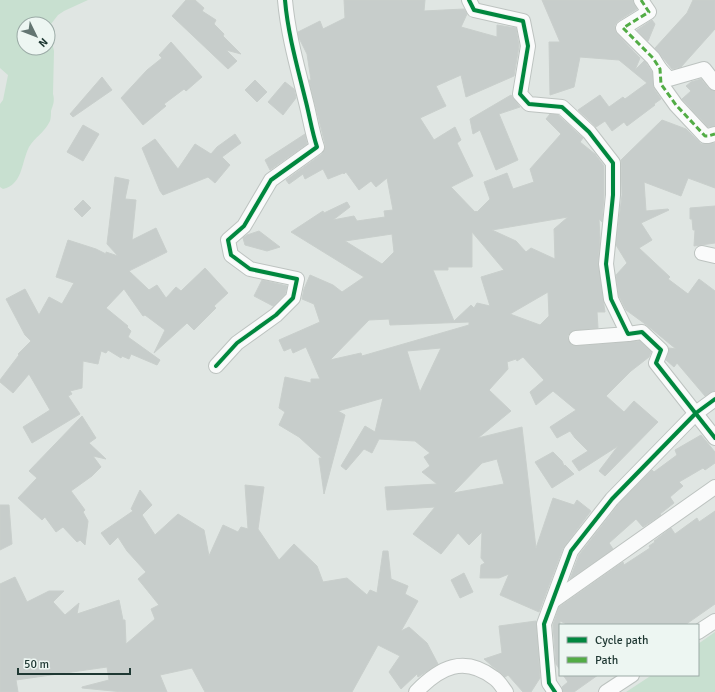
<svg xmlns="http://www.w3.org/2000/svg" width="715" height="692" font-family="Signika,sans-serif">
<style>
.green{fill:#c8e0d0;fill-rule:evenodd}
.building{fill:#c7cdcb;stroke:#c9cfcc;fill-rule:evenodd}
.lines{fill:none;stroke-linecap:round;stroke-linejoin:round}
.street-casing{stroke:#bdc3c0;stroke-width:16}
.street{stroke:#fafbfb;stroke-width:14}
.quiet{stroke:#52ac45;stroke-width:3;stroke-dasharray:6 3;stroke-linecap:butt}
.cycleway-casing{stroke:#edf6f2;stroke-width:6}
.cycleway{stroke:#00873e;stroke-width:4}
</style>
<rect width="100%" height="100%" fill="#e0e6e3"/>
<g class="green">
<path d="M 0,0 L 88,0 L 64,11 L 58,15 L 51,24 L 51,38 L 54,51 L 53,94 C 55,101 53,105 51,111 C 51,114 51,118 50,121 C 45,132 35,137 29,147 C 21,163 23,184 3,189 L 0,187 L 0,104 L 3,100 L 8,75 L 0,68 ZM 24,24 L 48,24 L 48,48 L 24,48 Z"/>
<polygon points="715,632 715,692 626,692 652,675 698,675 698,644"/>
</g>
<g class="building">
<polygon points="186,0 195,0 204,8 202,11 216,20 214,24 224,34 223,36 241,54 226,50 237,61 228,69 172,16"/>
<path d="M 344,0 L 425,0 L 424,11 L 464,9 L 467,14 L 461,27 L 497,37 L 497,25 L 516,28 L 519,46 L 514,76 L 466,97 L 461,75 L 436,86 L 446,106 L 420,118 L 434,140 L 455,127 L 461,140 L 457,143 L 473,176 L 451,187 L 475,212 L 476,211 L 477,212 L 490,199 L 484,182 L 507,173 L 513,189 L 534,182 L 530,169 L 561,134 L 546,119 L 550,114 L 558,115 L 583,138 L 580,142 L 595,154 L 604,166 L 604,195 L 602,222 L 599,219 L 600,238 L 598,263 L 605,312 L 597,312 L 598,328 L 572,331 L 568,335 L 568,339 L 572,345 L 577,346 L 640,341 L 651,352 L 649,357 L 631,371 L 606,396 L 624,412 L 634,401 L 658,422 L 605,476 L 599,471 L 618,446 L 579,471 L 572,461 L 588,451 L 575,438 L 570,431 L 557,438 L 550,427 L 576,410 L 553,391 L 536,405 L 530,392 L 544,380 L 523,357 L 517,361 L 516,359 L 507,362 L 508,369 L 489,390 L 511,411 L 478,438 L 522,427 L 536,548 L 553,498 L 574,505 L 577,500 L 591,511 L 563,548 L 539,612 L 500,595 L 509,574 L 499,578 L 480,578 L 481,565 L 485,563 L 481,558 L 482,532 L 469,545 L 458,533 L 441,554 L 413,534 L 435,507 L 387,510 L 385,487 L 437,484 L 422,472 L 430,466 L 424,457 L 430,453 L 415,441 L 379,439 L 372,453 L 364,449 L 346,470 L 341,466 L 365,426 L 375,432 L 383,398 L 338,411 L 345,415 L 324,494 L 319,458 L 322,458 L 299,437 L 279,425 L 285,412 L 279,408 L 285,377 L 311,383 L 311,379 L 320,379 L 306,347 L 293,353 L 291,348 L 284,351 L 279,340 L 320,322 L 314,304 L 302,299 L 304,289 L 310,275 L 333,285 L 342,292 L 364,277 L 291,232 L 323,211 L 324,213 L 347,202 L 350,207 L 333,220 L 354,216 L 357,221 L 385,217 L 384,211 L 393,210 L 387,178 L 376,187 L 371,181 L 359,190 L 346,172 L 344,174 L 343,173 L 328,179 L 323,169 L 305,179 L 303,174 L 289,184 L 286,180 L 322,154 L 325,149 L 325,144 L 309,80 L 311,80 L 307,54 L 299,38 L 298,32 L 320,21 L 323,29 L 345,18 ZM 568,217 L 554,229 L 555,259 L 531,248 L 526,252 L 516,241 L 492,230 ZM 472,232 L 504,270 L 481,277 L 490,306 L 477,303 L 474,308 L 471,305 L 454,321 L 433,270 L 448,270 L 448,267 L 472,267 ZM 392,234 L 394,252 L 382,264 L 345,241 ZM 548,292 L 549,316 L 540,325 L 510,314 ZM 389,319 L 390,325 L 469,322 L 469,325 L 362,356 L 361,353 L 330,360 L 369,320 ZM 441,348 L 420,392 L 407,351 ZM 497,459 L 504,484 L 453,493 L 482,463 Z"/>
<polygon points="542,0 633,0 637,9 618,21 615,25 615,30 617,34 640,58 635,70 644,61 646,63 652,72 654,89 661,99 654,104 655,105 627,126 624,122 612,131 605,121 596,127 578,110 600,95 609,107 623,97 625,99 647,83 619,60 580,57 574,87 550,95 549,42 560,42"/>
<polygon points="693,0 715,0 715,29 681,67 672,69 655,48 687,13"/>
<polygon points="652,20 655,24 648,41 637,30"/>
<polygon points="171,42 202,77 186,91 184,89 164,104 166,106 143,125 121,98 147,70 162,58 159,55"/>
<polygon points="102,77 112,90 73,117 70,114"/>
<polygon points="701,79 709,89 715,91 715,126 708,127 682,99 691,91 686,86 691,82"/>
<polygon points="255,80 267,92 257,102 245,90"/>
<polygon points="285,82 294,89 296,98 283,115 268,102"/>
<polygon points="511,95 520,107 499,114 518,160 496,170 480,130 473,134 470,119"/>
<polygon points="662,120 686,129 701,144 708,144 715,143 715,188 688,178 681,196 644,182 646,211 668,209 669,210 641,223 652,240 639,248 670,277 668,279 688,294 699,279 715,291 715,391 705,396 677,363 674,367 666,360 669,348 676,349 648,326 626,310 619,296 616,275 627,263 616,245 622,195 621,160"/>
<polygon points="83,125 99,134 83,161 67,152"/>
<polygon points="235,134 241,143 222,157 230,165 215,183 208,177 163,195 160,191 142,148 155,139 178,169 195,144 211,154 217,147"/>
<polygon points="305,134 307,144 270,170 265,160"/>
<polygon points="115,177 129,180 125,199 136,200 132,240 156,228 167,252 129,271 149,290 157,285 166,298 176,287 181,291 205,268 228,293 214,306 216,308 194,330 187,323 154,353 165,330 145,315 143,316 124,289 106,308 128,326 127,327 131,331 128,337 160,360 157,365 131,354 129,359 122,356 121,358 108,350 106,353 101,351 98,364 83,361 82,388 70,391 72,394 68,396 80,414 32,443 23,427 50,410 29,374 13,393 0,382 0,380 19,355 18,354 31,341 25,335 6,299 25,289 39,315 49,297 62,304 74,283 56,277 68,240 96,249 106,254 106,252 118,256 107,244"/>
<polygon points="83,200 91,208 82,217 74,209"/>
<polygon points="715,206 715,243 694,246 695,230 693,230 692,219 690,219 690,208"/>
<polygon points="259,231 280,247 267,251 245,245 243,238 247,235"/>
<polygon points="262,280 287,286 285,294 273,306 254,296"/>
<polygon points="82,416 96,438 89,443 106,459 93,456 101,467 92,476 71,491 85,510 83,512 88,521 85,545 80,540 77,542 63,527 56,532 45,517 42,520 18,498 37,478 29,471"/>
<polygon points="701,435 715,452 715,463 705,470 703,468 679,482 683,486 670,497 674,503 660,514 661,515 643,527 636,519 609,543 613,549 570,579 579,555 621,501 652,470 654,472 677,455 675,450"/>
<polygon points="553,452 562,461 564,466 565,465 574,474 552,488 535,462"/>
<polygon points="245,485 264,487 258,529 279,560 294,544 317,566 323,582 347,578 367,595 370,590 377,593 383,551 388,551 391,579 408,586 405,594 418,601 401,631 409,627 427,643 438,664 418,677 417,674 401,689 389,672 400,656 378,645 352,692 205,692 192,668 160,675 167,692 123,692 82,688 82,687 109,680 107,667 16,680 18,692 0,692 0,584 15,577 27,602 49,591 64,591 53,602 65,615 79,603 77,614 119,600 123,620 125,620 126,644 155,619 151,609 159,605 138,579 146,572 127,551 118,537 110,545 101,533 133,511 131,509 140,490 152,505 142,515 155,535 178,514 204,530 209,556 223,525 238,532 241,527 248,529"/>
<polygon points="0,505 9,505 12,544 0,550"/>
<polygon points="715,511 715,604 685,625 569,625 560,621 560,670 556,664 553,625 559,607 623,562 624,565 650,548 649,546 655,542 654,541 671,528 675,534 697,518 699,522"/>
<polygon points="464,573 473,592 460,598 451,580"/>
<polygon points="536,621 540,678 531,692 523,692 508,675 505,677 484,659 502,653 499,626"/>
<polygon points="563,675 598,675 574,692 563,692 562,687 568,682"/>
</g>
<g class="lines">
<g class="street-casing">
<g id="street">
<polyline points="469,0 474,10 523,21 528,46 520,94 529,104 562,107 589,132 613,163 613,195 606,264 611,299 628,334 642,332 661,350 656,363 715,438"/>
<polyline points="641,0 649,12 623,28 653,58 660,69 661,84 676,105 705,136 708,136 715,134"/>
<polyline points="660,69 669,79 704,69 715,83"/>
<polyline points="702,253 715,256"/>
<polyline points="576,338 628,334"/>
<path d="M 216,366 L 237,343 L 276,315 L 293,298 L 297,279 L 250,269 L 231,255 L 228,240 L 244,226 L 271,180 L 317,147 C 312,132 310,118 306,102 C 298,69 288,35 285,0"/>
<polyline points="553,601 715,487"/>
<polyline points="698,632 715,621"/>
<path d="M 416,692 C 440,667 464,655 494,678 C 499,681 502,687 506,692"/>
<polyline points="555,692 549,683 544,624 571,551 612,499 696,413 715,399"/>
<polyline points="606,692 632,675"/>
</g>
</g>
<use href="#street" class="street"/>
<polyline class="quiet" points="641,0 649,12 623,28 653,58 660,69 661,84 676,105 705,136 708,136 715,134"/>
<g class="cycleway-casing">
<g id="cycleway">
<polyline points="469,0 474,10 523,21 528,46 520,94 529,104 562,107 589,132 613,163 613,195 606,264 611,299 628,334 642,332 661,350 656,363 715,438"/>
<path d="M 216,366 L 237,343 L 276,315 L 293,298 L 297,279 L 250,269 L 231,255 L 228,240 L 244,226 L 271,180 L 317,147 C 312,132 310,118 306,102 C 298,69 288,35 285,0"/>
<polyline points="555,692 549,683 544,624 571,551 612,499 696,413 715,399"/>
</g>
</g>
<use href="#cycleway" class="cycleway"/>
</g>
<rect x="559" y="624" width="140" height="52" fill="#edf6f2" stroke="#9baaa6"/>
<rect x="567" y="637" width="20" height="6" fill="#00873e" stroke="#9baaa6"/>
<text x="595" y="644" font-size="12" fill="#1f3833">Cycle path</text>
<rect x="567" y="657" width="20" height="6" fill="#52ac45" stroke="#9baaa6"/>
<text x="595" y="664" font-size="12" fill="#1f3833">Path</text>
<g transform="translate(36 36) rotate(133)"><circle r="19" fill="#edf6f2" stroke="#9baaa6"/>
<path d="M0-3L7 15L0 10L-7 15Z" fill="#637571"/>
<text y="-6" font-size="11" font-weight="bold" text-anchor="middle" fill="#1f3833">N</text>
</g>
<path d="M18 668v6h112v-6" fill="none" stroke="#1f3833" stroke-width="2"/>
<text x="24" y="668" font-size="12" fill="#1f3833" stroke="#edf6f2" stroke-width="3" paint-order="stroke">50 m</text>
</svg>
